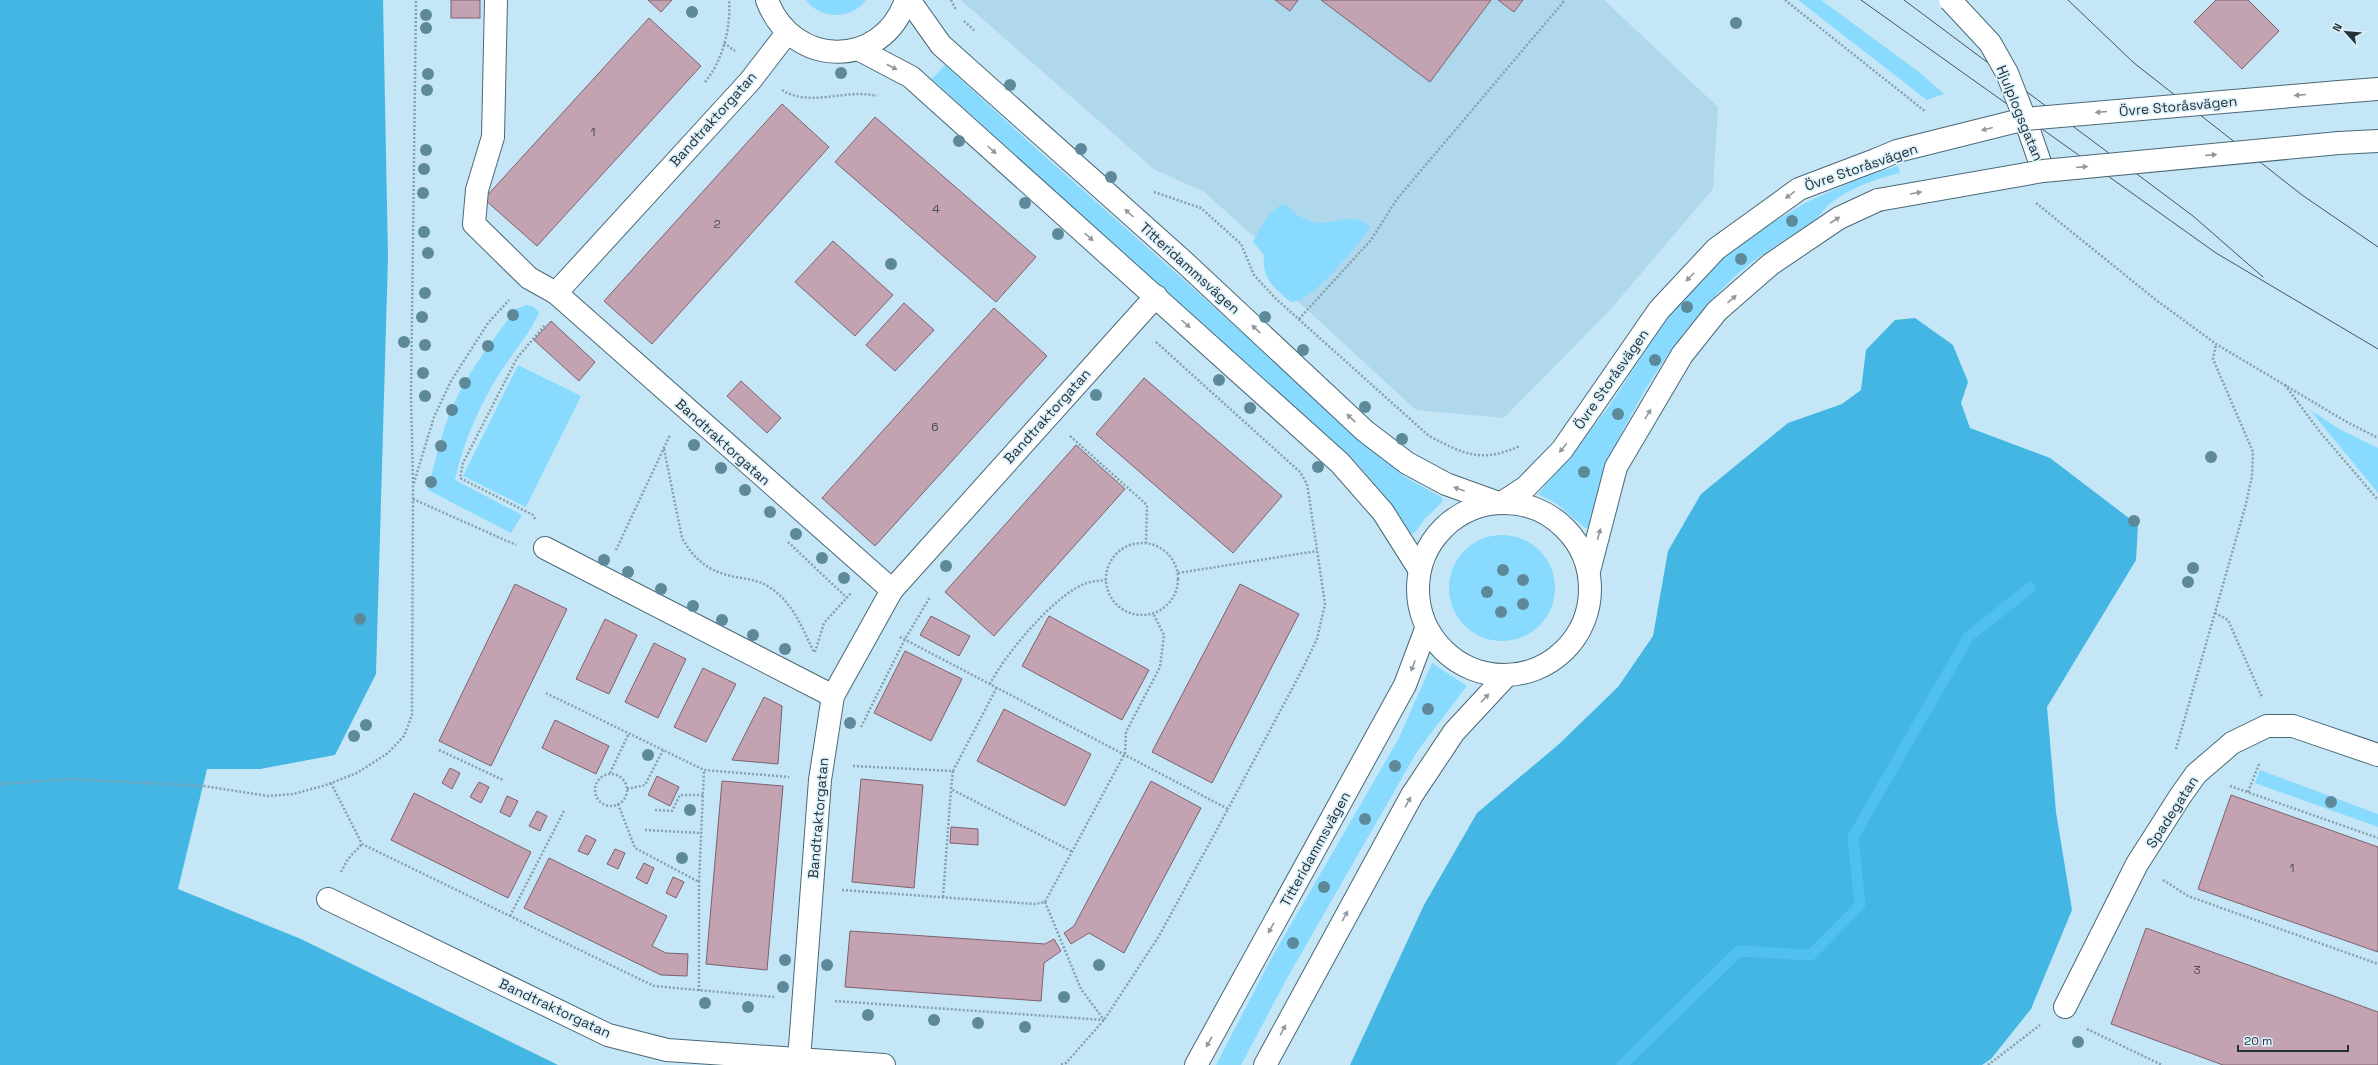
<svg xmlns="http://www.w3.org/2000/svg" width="2378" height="1065" font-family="'Space Grotesk',sans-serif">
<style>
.built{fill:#afd8ec}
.green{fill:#88daff}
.forest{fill:#43b6e3}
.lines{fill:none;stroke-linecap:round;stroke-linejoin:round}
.stream{stroke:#50c1ef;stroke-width:11}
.building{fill:#c3a3b1;stroke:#7e616f}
.minor-casing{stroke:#4a6977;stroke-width:24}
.path{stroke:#86a0ac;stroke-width:2.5;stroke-dasharray:2 2;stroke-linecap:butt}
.minor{stroke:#fff;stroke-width:22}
.tram{stroke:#465760;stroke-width:1}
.minor-bridge-casing{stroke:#4a6977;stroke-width:24;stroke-linecap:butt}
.minor-bridge{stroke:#fff;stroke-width:22}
.tree{fill:#5d899a}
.oneway{fill:#92989c}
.labels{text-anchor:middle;stroke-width:3.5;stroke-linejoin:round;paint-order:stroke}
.number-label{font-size:12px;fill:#4c4e57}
.street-label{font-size:14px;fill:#253239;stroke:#ddf1fb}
</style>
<rect width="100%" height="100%" fill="#c4e6f6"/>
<polygon class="built" points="961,0 1604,0 1718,107 1713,189 1609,311 1504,418 1416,410 1291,295 1262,244 1203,191 1155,170"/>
<g class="green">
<path d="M 806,0 L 866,0 C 851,20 821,20 806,0 Z"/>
<polygon points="1798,0 1821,0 1919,72 1944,94 1927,100"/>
<path d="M 945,65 L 1031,144 L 1390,464 L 1405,477 L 1441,497 L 1443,500 C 1438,508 1429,514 1423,521 C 1419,526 1416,535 1410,534 L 1387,498 L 1354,460 L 1120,251 L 932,79 Z"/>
<path d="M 1898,166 L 1900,173 C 1876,179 1851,187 1831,203 C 1824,209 1819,217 1812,222 C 1788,238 1764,252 1742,270 C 1691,314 1641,388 1614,450 C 1604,474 1597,502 1589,528 L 1585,528 L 1557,504 L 1538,494 L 1608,408 L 1670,313 L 1722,259 L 1747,238 L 1807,202 L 1862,177 Z"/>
<path d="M 1284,204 C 1293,211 1302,220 1314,222 C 1338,226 1348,210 1371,227 C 1358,244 1312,303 1291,302 C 1273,287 1262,279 1264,255 L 1253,242 C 1260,230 1269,208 1284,204 Z"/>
<path d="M 527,305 L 534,307 L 539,313 C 529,334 514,352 501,371 C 479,406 464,440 455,480 L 522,515 L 511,533 L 428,490 C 435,462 441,433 453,406 C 469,370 493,340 516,309 Z"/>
<polygon points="518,365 581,396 526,507 463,476"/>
<polygon points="2310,410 2341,430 2378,448 2378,493"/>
<circle cx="1502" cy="588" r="53"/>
<polygon points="1432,663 1467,686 1418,750 1286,980 1241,1065 1216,1065 1271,959 1399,738"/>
<polygon points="2260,770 2378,814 2378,827 2255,783"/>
</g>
<g class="forest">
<polygon points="0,0 383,0 388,257 376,674 335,755 260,769 207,769 178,889 301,939 558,1065 0,1065"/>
<polygon points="1915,318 1953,345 1968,382 1961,403 1970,428 2050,458 2138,525 2136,560 2047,707 2056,812 2072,910 2031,1009 1991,1059 1982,1065 1350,1065 1424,905 1477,813 1558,745 1618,687 1653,636 1668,551 1701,494 1788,423 1842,404 1861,390 1866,350 1895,320"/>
</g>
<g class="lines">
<polyline class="stream" points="1622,1065 1739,951 1811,955 1860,905 1853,837 1969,636 2030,588"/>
</g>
<g class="building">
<rect x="451" y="0" width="29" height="18"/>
<polygon points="648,0 672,0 661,12"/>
<polygon points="1275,0 1298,0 1290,11"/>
<polygon points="1321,0 1491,0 1430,82"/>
<polygon points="1498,0 1523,0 1514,12"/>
<polygon points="2216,0 2248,0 2279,31 2242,69 2194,22"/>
<polygon points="649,18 701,66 537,246 484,199"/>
<polygon points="782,104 829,147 652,344 604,301"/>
<polygon points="875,117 1036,257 996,302 835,162"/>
<polygon points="833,241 893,295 855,336 795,282"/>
<polygon points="904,303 934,330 895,371 866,345"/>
<polygon points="994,308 1047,356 875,546 822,498"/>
<polygon points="551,321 595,362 579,381 534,340"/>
<polygon points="1144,378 1282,496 1233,553 1096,434"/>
<polygon points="741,381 781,418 767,433 727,396"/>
<polygon points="1076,445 1125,489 994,636 945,592"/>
<polygon points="515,584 567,609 491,766 439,741"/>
<polygon points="1240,584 1299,614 1212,783 1152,752"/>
<polygon points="931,616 970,636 959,656 920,635"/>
<polygon points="1049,616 1149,670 1122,720 1022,666"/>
<polygon points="605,619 637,635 609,694 576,679"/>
<polygon points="654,643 686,659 658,718 625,702"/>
<polygon points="905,651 962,679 931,741 874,713"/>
<polygon points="703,668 736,684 706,742 674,727"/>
<polygon points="764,697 782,706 778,764 732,760"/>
<polygon points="1004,709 1091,754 1065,806 977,761"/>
<polygon points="555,720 609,746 596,774 542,748"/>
<polygon points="450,768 460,773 452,789 442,783"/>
<polygon points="657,776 679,787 670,806 648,795"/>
<polygon points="861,779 923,785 914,888 852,882"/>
<polygon points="722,781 783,786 767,970 706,964"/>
<polygon points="1151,781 1201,808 1124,953 1089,933 1071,944 1064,933 1074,926"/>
<polygon points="479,782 489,787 481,803 470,797"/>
<polygon points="414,793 531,852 508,898 391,840"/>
<polygon points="2231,795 2378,847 2378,952 2198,889"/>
<polygon points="507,796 518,801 510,817 500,812"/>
<polygon points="537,811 547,816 540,831 529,826"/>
<polygon points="951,827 978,829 978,845 950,843"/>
<polygon points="586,835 596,840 588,855 578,851"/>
<polygon points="615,849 625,853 618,869 607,864"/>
<polygon points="549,858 667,916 652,946 666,953 688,954 687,976 661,975 524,908"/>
<polygon points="644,863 654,868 647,884 636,878"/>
<polygon points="673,877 684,882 676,898 666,893"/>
<polygon points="2146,928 2378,1012 2378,1065 2223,1065 2111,1024"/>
<polygon points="850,931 1045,944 1054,939 1061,951 1044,963 1041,1001 845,987"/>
</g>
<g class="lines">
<g class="minor-casing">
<g id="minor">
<polyline points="496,0 493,137 477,190 474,224 529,278 556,293"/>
<path d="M 767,0 C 792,68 882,70 906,0"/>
<polyline points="909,0 941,45 1183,261 1365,431 1407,463 1446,484 1496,502"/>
<polyline points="787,33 750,81 556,293 892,590"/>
<polyline points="858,49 911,77 1340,463 1383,512 1419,569"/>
<polyline points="2339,92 2378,89"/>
<polyline points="2025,119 2043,171"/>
<polyline points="2339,143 2378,141"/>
<polyline points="1503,502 1526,487 1562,450 1659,310 1716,249 1799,189 1878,159"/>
<circle cx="1504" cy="589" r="86"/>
<polyline points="545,548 833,696"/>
<polyline points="1589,571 1616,467 1682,355 1717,311 1771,264 1839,218 1878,200"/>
<polyline points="328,899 608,1035 667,1050 884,1065"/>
<polyline points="2065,1007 2137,864 2181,795 2196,774 2232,743 2267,726 2293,726 2378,755"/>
<polyline points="799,1060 820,780 833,696 892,590 1156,296"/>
<polyline points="1196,1065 1405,685 1426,629"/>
<polyline points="1265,1065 1412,795 1454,732 1506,676"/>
</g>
</g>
<g class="path">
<polyline points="951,0 956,10"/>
<polyline points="1785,0 1926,112"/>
<polyline points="964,21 975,31"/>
<polyline points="724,43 735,51"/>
<path d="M 705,82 C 723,60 731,28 729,0"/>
<path d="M 782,90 C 810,108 847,88 877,96"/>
<path d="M 1154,192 L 1201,208 L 1241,244 L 1254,275 L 1275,298 L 1429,436 C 1466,455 1481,463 1520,446"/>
<polyline points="2036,203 2156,300 2216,344 2345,421 2378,438"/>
<polyline points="1299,319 1371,240 1397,199 1565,0"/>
<polyline points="1156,342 1300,472 1307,484 1310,503 1325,604 1317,639 1302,670 1228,809"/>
<polyline points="2285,385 2320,432 2378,500"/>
<polyline points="1070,436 1147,505 1146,543"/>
<path d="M 664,449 L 682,538 C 693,558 708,571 731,576 C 744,579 757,579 769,587 C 793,602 802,628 814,652"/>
<polyline points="413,483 411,396 416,0"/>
<polyline points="413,499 516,545"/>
<polyline points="535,519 533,515 460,478 463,463 517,358 545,325"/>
<polyline points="788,542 847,598"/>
<circle cx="1142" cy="579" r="36"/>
<polyline points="616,550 670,435"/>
<polyline points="1178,573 1317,551"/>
<polyline points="2215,613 2228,620 2262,697"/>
<polyline points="900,637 1228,809 1159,936 1104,1020 1066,1063 1059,1065"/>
<polyline points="815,652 824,623 851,593"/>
<path d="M 990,684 C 1005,654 1054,596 1084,584 C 1091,581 1099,581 1106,580"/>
<polyline points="546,693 704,770"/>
<polyline points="861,727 905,639 930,597"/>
<polyline points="2176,749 2246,504 2252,476 2253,452 2213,359 2216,344"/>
<polyline points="439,750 503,780"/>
<polyline points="853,766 953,771 951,789 1073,852"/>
<polyline points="953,771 997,687"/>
<polyline points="610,773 629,733"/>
<circle cx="611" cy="790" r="16"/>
<polyline points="331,783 362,844 654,986 774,997"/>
<polyline points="0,784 68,779 204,786 268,796 293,794 326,785 357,773 388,753 404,736 412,715 413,486 434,417 451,381 488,323 509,300"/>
<polyline points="2230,786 2378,838"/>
<polyline points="627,789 645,785 663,750"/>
<polyline points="2248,792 2259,764"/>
<polyline points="618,804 635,848 699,882 704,770 789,777"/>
<polyline points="655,810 672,811 680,795 703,795"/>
<polyline points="645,830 701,833"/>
<polyline points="341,872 348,859 362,844"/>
<polyline points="2163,880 2188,896 2378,964"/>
<polyline points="842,890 1035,904 1045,902 1125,753 1126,732 1160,667 1164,635 1153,613"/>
<polyline points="943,897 951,789"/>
<polyline points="1045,902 1081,989 1104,1020"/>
<polyline points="510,916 564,811"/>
<polyline points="699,991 699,882"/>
<polyline points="835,1001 1104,1020"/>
<polyline points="2087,1029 2162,1065"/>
<polyline points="1988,1065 2040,1025"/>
</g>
<use href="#minor" class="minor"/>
<g class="tram">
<polyline points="1861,0 2216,253 2378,349"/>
<polyline points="1904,0 2193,216 2263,277"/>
<polyline points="2068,0 2134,63 2302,195 2378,247"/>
</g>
<g class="minor-bridge-casing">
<g id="minor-bridge">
<polyline points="1950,0 1990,43 2007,73 2025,119"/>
<polyline points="1878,159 1897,151 2025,119 2339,92"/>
<polyline points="1878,200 2043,171 2339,143"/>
</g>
</g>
<use href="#minor-bridge" class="minor-bridge"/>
</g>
<g class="tree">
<circle cx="692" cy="12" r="6"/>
<circle cx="426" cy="15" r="6"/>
<circle cx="1736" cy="23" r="6"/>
<circle cx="426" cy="28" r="6"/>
<circle cx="841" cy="73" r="6"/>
<circle cx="428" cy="74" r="6"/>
<circle cx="1010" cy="85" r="6"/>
<circle cx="427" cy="90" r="6"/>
<circle cx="959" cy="141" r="6"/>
<circle cx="1081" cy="149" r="6"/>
<circle cx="426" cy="150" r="6"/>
<circle cx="424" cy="169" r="6"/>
<circle cx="1111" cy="177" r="6"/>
<circle cx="423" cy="193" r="6"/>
<circle cx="1025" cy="203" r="6"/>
<circle cx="1792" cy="221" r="6"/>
<circle cx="424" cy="232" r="6"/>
<circle cx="1058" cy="234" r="6"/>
<circle cx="428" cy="253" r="6"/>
<circle cx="1741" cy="259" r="6"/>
<circle cx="891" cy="264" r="6"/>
<circle cx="425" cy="293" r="6"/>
<circle cx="1687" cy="307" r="6"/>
<circle cx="513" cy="315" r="6"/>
<circle cx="422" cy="317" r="6"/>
<circle cx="1265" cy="317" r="6"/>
<circle cx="404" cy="342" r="6"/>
<circle cx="425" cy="345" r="6"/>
<circle cx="488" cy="346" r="6"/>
<circle cx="1303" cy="350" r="6"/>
<circle cx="1655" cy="360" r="6"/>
<circle cx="423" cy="373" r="6"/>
<circle cx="1219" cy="380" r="6"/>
<circle cx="465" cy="383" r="6"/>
<circle cx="1096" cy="395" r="6"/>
<circle cx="425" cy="396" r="6"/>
<circle cx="1365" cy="407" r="6"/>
<circle cx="1250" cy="408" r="6"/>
<circle cx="452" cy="410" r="6"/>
<circle cx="1618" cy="414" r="6"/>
<circle cx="1402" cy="439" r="6"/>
<circle cx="694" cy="445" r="6"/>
<circle cx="441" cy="446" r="6"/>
<circle cx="2211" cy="457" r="6"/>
<circle cx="1318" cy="467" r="6"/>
<circle cx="721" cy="468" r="6"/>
<circle cx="1584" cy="472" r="6"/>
<circle cx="431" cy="482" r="6"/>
<circle cx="745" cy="490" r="6"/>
<circle cx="770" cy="512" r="6"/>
<circle cx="2134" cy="521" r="6"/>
<circle cx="796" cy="534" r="6"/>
<circle cx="822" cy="558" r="6"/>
<circle cx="604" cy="560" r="6"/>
<circle cx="946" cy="566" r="6"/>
<circle cx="2193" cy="568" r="6"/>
<circle cx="1503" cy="570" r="6"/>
<circle cx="628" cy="572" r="6"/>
<circle cx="844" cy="578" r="6"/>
<circle cx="1523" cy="580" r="6"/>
<circle cx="2188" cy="582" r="6"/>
<circle cx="661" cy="589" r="6"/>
<circle cx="1487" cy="592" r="6"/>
<circle cx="1523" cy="604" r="6"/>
<circle cx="693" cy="606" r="6"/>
<circle cx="1501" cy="612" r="6"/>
<circle cx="360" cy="619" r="6"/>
<circle cx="722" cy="620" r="6"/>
<circle cx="753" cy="635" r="6"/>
<circle cx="785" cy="649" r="6"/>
<circle cx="1428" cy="709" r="6"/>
<circle cx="850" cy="723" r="6"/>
<circle cx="366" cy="725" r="6"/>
<circle cx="354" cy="736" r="6"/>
<circle cx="648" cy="755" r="6"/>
<circle cx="1395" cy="766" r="6"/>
<circle cx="2331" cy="802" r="6"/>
<circle cx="690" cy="810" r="6"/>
<circle cx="1365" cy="819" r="6"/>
<circle cx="682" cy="858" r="6"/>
<circle cx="1324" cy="887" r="6"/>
<circle cx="1293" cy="943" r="6"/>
<circle cx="785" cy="960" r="6"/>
<circle cx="827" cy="965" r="6"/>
<circle cx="1099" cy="965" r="6"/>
<circle cx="783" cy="987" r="6"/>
<circle cx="1064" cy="997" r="6"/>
<circle cx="705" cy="1003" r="6"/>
<circle cx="748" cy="1007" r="6"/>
<circle cx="868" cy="1015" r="6"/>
<circle cx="934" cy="1020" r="6"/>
<circle cx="978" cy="1023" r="6"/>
<circle cx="1025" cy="1027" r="6"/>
<circle cx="2078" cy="1042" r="6"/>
</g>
<defs><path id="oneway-solid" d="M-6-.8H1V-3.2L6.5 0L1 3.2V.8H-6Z"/></defs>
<g class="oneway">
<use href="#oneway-solid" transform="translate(892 67) rotate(28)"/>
<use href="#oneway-solid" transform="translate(2300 95) rotate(175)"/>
<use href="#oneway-solid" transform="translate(2101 112) rotate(175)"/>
<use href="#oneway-solid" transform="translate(1987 129) rotate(166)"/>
<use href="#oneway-solid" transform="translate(992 150) rotate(42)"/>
<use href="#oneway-solid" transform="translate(2211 155) rotate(-5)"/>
<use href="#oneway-solid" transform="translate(2082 167) rotate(-5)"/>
<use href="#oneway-solid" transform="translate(1916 193) rotate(-10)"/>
<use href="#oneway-solid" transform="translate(1790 195) rotate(144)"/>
<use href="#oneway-solid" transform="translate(1129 213) rotate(-138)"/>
<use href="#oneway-solid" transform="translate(1835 220) rotate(-33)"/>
<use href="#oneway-solid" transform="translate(1089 237) rotate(42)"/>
<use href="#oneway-solid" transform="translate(1690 277) rotate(134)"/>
<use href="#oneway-solid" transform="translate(1732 299) rotate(-41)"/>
<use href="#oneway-solid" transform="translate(1186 324) rotate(42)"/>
<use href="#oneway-solid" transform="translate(1256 329) rotate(-137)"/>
<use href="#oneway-solid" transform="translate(1648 414) rotate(-59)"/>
<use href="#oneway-solid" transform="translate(1351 418) rotate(-137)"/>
<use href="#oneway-solid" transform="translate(1563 448) rotate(129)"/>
<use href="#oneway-solid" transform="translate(1459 489) rotate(-160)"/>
<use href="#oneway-solid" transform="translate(1599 534) rotate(-75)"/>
<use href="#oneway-solid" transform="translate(1413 666) rotate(111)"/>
<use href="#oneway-solid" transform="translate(1485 698) rotate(-47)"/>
<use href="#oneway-solid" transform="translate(1408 802) rotate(-61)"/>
<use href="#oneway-solid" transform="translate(1345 916) rotate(-61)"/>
<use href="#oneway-solid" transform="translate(1271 928) rotate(119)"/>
<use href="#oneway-solid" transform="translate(1283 1030) rotate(-62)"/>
<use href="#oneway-solid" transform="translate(1209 1042) rotate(119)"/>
</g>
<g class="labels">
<g class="number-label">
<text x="593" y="136">1</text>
<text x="936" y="213">4</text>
<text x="717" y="228">2</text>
<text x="935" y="431">6</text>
<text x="2292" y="872">1</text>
<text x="2197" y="974">3</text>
</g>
<g class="street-label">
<text transform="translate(2178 106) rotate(-5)" y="5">Övre Storåsvägen</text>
<text transform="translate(2020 113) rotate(68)" y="5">Hjulplogsgatan</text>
<text transform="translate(713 119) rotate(-48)" y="5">Bandtraktorgatan</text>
<text transform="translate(1861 167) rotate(-19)" y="5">Övre Storåsvägen</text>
<text transform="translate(1190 268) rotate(42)" y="5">Titteridammsvägen</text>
<text transform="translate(1611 379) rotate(-55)" y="5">Övre Storåsvägen</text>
<text transform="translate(1047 416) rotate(-48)" y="5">Bandtraktorgatan</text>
<text transform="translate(723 442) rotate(42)" y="5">Bandtraktorgatan</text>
<text transform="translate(2172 812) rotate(-57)" y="5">Spadegatan</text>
<text transform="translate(818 818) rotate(-85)" y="5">Bandtraktorgatan</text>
<text transform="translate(1315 849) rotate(-61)" y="5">Titteridammsvägen</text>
<text transform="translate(555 1008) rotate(25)" y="5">Bandtraktorgatan</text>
</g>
</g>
<g transform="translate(2346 32) rotate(297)" stroke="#ddf1fb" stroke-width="3" paint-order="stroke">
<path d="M0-3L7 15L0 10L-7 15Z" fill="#253239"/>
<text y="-6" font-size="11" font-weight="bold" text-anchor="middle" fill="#253239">N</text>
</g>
<path d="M2238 1045v6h110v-6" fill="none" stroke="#253239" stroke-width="2"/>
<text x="2244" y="1045" font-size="12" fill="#253239" stroke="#ddf1fb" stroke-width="3" paint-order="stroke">20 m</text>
</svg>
